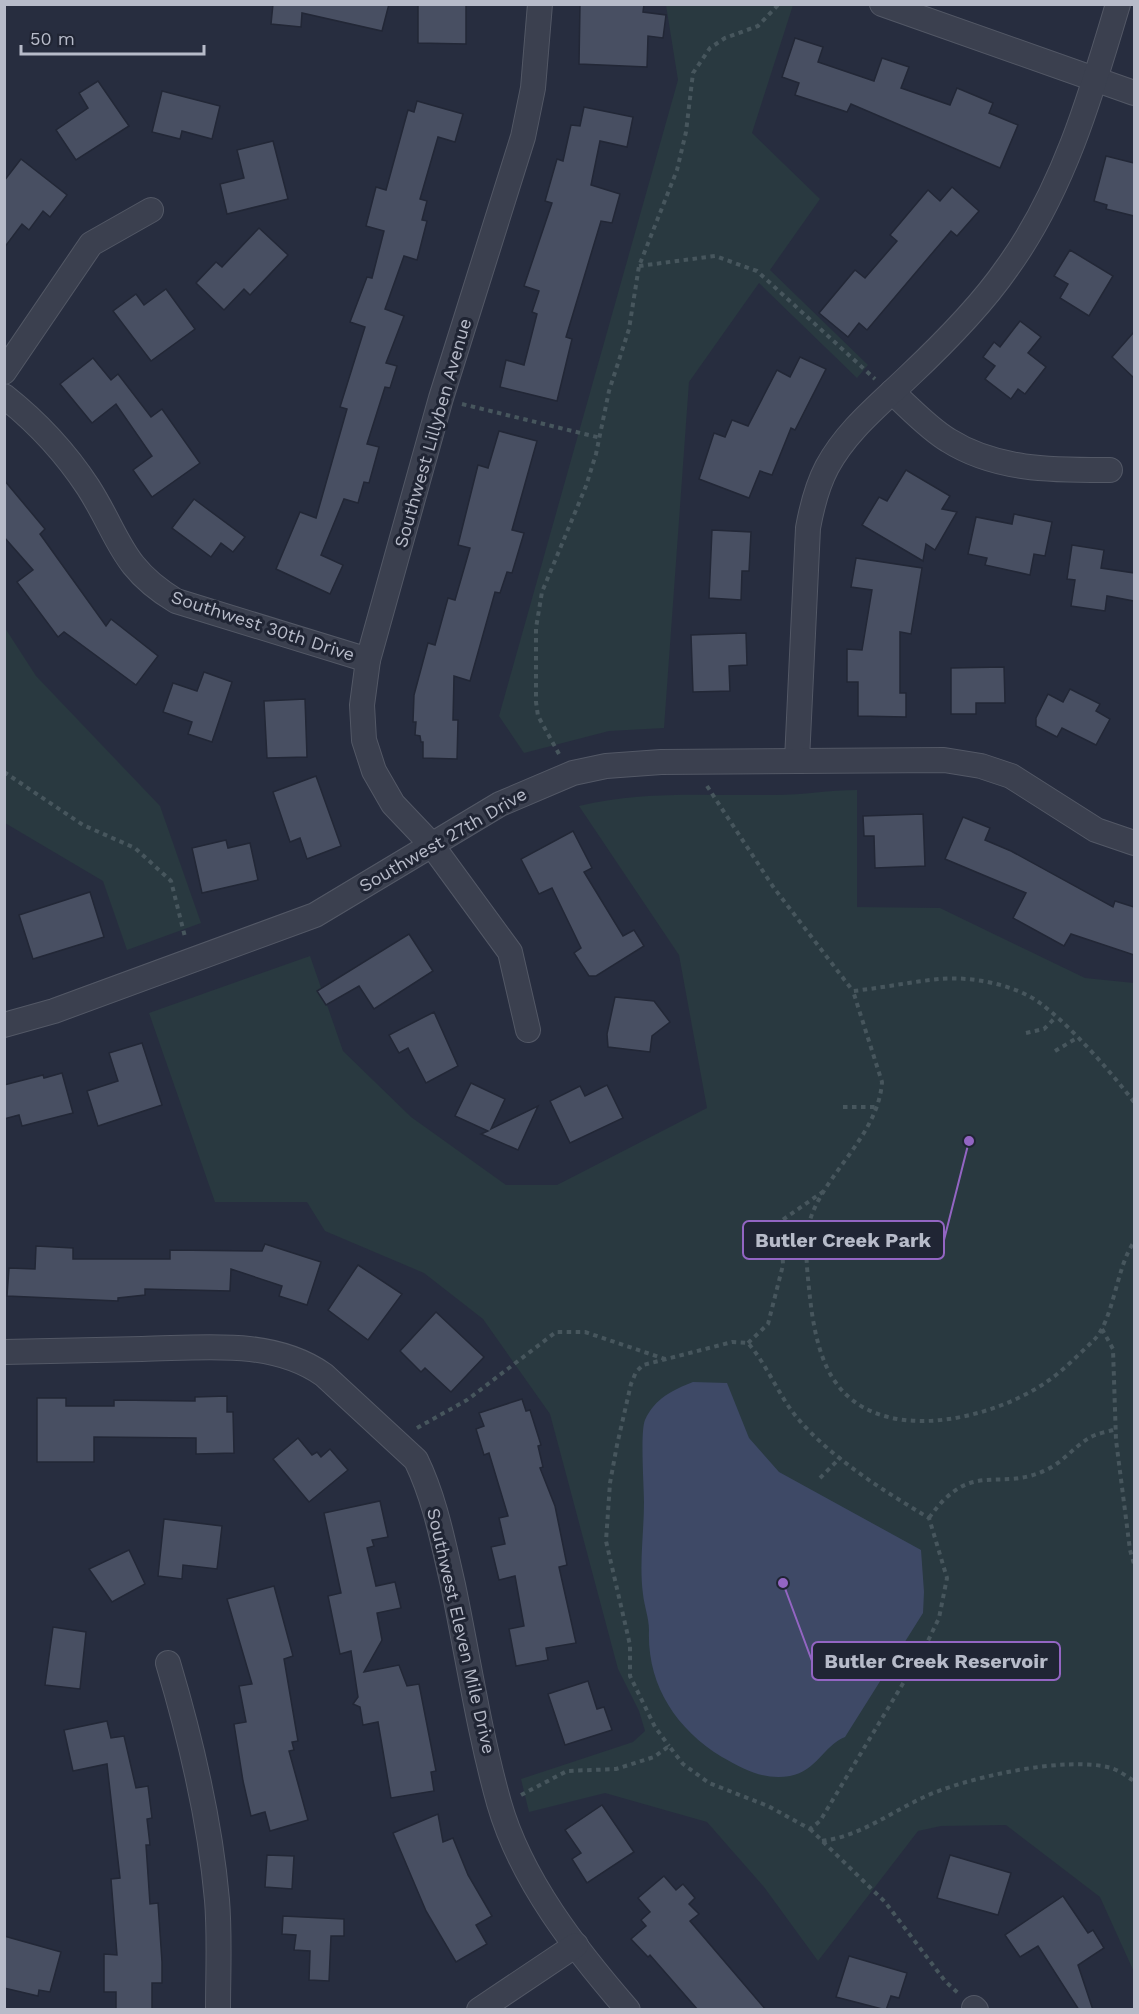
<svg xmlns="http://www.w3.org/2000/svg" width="1139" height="2014" font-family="'Work Sans',sans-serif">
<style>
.green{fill:#293940}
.water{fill:#3e4966}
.building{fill:#484f62;stroke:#222736;stroke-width:1.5}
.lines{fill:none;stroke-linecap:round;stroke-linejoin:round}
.minor-casing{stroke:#535866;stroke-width:26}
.path{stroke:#47565d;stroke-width:4;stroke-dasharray:4.5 4.5;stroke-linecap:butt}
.minor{stroke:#3b404f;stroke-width:24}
.labels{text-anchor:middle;stroke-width:6;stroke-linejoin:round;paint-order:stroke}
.street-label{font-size:18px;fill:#b7bbc9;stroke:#202534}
.leader{fill:none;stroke:#9365c3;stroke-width:2}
.callout-dot{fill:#9365c3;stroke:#202534;stroke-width:2}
.callout{fill:#202534;stroke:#9365c3;stroke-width:2}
.callout-label{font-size:20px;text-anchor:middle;font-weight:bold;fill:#b7bbc9}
</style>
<rect width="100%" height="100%" fill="#272d3f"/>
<g class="green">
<polygon points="666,5 793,5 752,133 820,199 770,270 868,365 857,378 759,283 689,382 664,728 609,731 524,753 499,716 678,80"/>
<polygon points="5,628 36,676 160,806 201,923 127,950 103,881 5,823"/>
<path d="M 857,790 L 857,907 L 940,908 L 1085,978 L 1134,983 L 1134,1972 L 1100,1897 L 1006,1825 L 941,1826 L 918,1831 L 818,1961 L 764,1887 L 707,1822 L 605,1793 L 529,1812 L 521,1779 L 633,1742 L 645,1731 L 639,1711 L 618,1669 L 550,1414 L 483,1319 L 424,1273 L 325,1231 L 307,1202 L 215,1202 L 149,1013 L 310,956 L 343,1051 L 411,1117 L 506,1185 L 557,1185 L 707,1108 L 679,955 L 579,806 C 644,790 709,796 775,795 C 803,795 829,790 857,790 Z"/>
</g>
<path class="water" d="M 693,1382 L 727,1383 L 749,1438 L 779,1472 L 921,1550 L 924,1592 L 923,1613 L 845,1737 C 823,1746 817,1771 790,1776 C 763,1780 745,1770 722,1757 C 675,1728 647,1684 649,1630 C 649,1618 644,1605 643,1594 C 639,1564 644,1532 644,1502 C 644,1486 640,1432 645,1420 C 655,1398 673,1390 693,1382 Z"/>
<g class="building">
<polygon points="273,4 389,4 382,31 302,13 301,27 271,24"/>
<polygon points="418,4 466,4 466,44 418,43"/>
<polygon points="580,4 644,4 643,12 666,15 663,38 648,36 647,67 579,64"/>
<polygon points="795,38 823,47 818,62 874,81 882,58 909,67 901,88 950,105 957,88 993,103 989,113 1018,125 1000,168 851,104 847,112 795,95 799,83 782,77"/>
<polygon points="98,81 129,126 76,160 56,130 88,108 79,93"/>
<polygon points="162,91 220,106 212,139 182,131 180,139 152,132"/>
<polygon points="417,101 463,114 455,142 438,137 420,199 427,201 422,220 427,221 417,260 404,256 385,309 404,316 386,363 397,366 390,388 385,387 367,444 379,447 369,483 364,482 358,503 344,499 321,555 343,565 330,594 276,569 300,512 316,518 347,409 340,407 365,327 350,322 367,277 372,278 384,231 366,226 376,187 386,190 408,110 414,112"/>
<polygon points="584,107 633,117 627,147 600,141 591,185 620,194 612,223 601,221 566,337 572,339 557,401 500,387 506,360 524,365 537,314 532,312 539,291 524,286 552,203 545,201 557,159 563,161 571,125 580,126"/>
<polygon points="273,141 288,199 227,214 220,184 244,178 237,150"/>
<polygon points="1106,156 1134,163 1134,216 1106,209 1107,205 1094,201"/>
<polygon points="21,159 67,195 50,217 43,211 29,230 22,224 4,248 4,181"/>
<polygon points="952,187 979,211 957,236 951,231 867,330 859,323 848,337 819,313 855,270 865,278 897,241 890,235 928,190 940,201"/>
<polygon points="259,228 288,255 250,295 244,289 224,310 196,283 216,262 222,267"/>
<polygon points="1070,250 1113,276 1089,316 1060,298 1068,284 1054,276"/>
<polygon points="166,289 195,329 151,361 113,311 136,294 144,305"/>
<polygon points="1020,321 1041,337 1028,353 1046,367 1025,394 1018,389 1011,399 985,379 995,366 983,357 994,342 1000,347"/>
<polygon points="1134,332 1134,378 1112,357"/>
<polygon points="800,357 826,369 795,430 791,428 772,475 760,471 749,498 699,479 714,433 725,437 732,420 748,426 777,370 790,377"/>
<polygon points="93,358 111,380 118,374 151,417 162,409 200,463 152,497 133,470 152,456 116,404 92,423 60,384"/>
<polygon points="499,431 537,441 512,530 524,533 512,573 507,572 500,593 495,592 470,681 454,676 453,720 458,720 457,759 423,758 423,742 421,742 420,736 415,735 416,722 413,722 414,695 428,643 435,645 448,598 455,600 470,548 458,545 478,465 488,468"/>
<polygon points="906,470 950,496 942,509 957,512 935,550 926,544 923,561 862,525 879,497 887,501"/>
<polygon points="4,480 45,529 40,534 106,626 111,619 158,656 136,685 64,632 58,637 17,582 33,570 4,537"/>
<polygon points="194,499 245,537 233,552 221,543 211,557 172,528"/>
<polygon points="1014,514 1052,522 1045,556 1034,554 1030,575 985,565 987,558 968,554 976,517 1012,524"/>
<polygon points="712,530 751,532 749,571 742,571 741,600 709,598"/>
<polygon points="1072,545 1104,550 1101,568 1134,573 1134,601 1107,596 1105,611 1071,606 1075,580 1067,579"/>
<polygon points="856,558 922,568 911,634 900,632 900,693 906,693 906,717 858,716 858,682 847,682 847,649 862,650 872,590 851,587"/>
<polygon points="746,633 747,665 729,666 730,691 693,692 691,635"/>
<polygon points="1004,667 1005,703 976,703 976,714 951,714 951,668"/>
<polygon points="204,672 232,682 212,742 188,734 192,722 163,712 173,683 197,691"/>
<polygon points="1070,689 1100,704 1096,711 1110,719 1096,745 1062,728 1057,737 1036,726 1036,718 1048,694 1063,702"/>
<polygon points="305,699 307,757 267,758 264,701"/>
<polygon points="316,776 341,846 307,859 300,838 290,842 273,792"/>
<polygon points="923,814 925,866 875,868 874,836 864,836 863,816"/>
<polygon points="963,817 990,828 985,840 1011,851 1113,907 1115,901 1134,907 1134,955 1071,934 1064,946 1013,918 1026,893 945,859"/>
<polygon points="573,831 592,868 584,872 623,936 634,930 644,946 596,976 589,976 574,953 581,948 552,888 539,894 521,859"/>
<polygon points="226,840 228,848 250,843 258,880 202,893 192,848"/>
<polygon points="90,892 104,937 33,959 19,915"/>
<polygon points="409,934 433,971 374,1009 359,986 326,1005 317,991"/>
<polygon points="615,997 654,1001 670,1022 652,1036 650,1052 608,1047 607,1034"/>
<polygon points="434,1012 458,1066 426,1083 408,1048 399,1053 389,1035"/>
<polygon points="142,1043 162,1105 98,1126 87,1091 118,1081 109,1053"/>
<polygon points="62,1073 73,1113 22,1126 19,1115 4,1119 4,1085 43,1075 44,1078"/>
<polygon points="471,1083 505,1099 491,1129 538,1106 518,1150 481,1134 488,1131 455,1116"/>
<polygon points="607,1085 623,1118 570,1143 550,1101 580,1086 585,1096"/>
<polygon points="265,1244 321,1262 307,1305 279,1296 282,1286 231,1269 230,1291 145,1289 145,1295 118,1298 118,1301 7,1296 9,1268 35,1269 36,1246 73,1248 73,1259 170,1259 170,1250 262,1251"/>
<polygon points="358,1265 402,1294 368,1340 328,1310"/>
<polygon points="436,1312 484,1357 451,1392 425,1368 421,1372 400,1351"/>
<polygon points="227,1396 227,1412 233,1412 234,1453 196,1454 196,1438 94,1437 94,1462 37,1462 37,1398 66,1398 66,1406 114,1406 114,1400 195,1401 195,1397"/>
<polygon points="522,1399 526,1411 530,1410 541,1445 538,1446 543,1467 540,1468 555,1506 567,1565 559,1567 576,1643 546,1648 548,1660 516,1666 509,1629 524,1626 515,1576 499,1580 491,1547 505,1544 499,1518 508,1516 489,1453 484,1455 476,1429 484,1426 479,1413"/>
<polygon points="298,1438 312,1455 317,1452 321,1457 330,1449 348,1470 309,1502 273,1459"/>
<polygon points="380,1501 388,1537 372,1540 374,1546 367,1548 376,1586 395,1582 401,1608 377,1613 382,1640 364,1672 399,1665 407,1686 419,1684 436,1771 431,1772 434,1791 391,1798 378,1722 363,1725 360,1707 353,1704 358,1697 351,1651 340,1654 328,1596 341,1593 324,1513"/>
<polygon points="164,1519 222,1526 217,1569 183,1565 182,1579 158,1576"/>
<polygon points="129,1550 145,1584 112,1602 89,1569"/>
<polygon points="274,1586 293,1656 284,1659 298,1741 292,1742 294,1750 289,1751 308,1820 270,1831 265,1812 251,1816 243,1781 234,1724 246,1722 239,1686 252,1684 227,1599"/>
<polygon points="53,1627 86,1632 80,1689 45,1685"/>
<polygon points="588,1681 597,1709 604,1707 612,1730 565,1745 548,1694"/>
<polygon points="107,1721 111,1738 124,1736 136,1788 148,1786 152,1818 147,1819 150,1845 146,1845 150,1904 158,1903 162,1962 162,1983 152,1983 152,2010 116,2010 116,1992 104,1992 104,1954 117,1955 111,1879 120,1878 107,1764 73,1771 64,1730"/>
<polygon points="602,1805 634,1852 587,1883 572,1859 581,1853 565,1830"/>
<polygon points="438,1814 443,1842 453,1838 468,1875 492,1916 476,1925 487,1944 456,1962 426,1911 393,1833"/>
<polygon points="267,1855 294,1856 292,1889 265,1887"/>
<polygon points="950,1855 1011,1873 998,1915 937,1898"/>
<polygon points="664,1876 676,1890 683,1884 695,1898 689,1904 699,1914 690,1921 766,2010 698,2010 650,1955 648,1957 631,1939 646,1926 641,1920 650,1912 638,1898"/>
<polygon points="1063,1896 1088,1933 1093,1930 1104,1948 1078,1965 1093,2010 1079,2010 1038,1946 1020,1957 1005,1935"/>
<polygon points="283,1916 344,1919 344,1936 331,1936 329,1981 309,1980 310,1951 294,1950 296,1935 282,1934"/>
<polygon points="4,1936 61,1952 50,1992 39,1990 38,1996 4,1988"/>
<polygon points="849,1956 907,1973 899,1998 891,1996 886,2010 836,1997"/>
</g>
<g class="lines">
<g class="minor-casing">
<g id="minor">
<polyline points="882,4 1134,93"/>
<polyline points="4,372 91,244 151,210"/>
<path d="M 892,392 C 910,408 928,428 948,440 C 997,471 1055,470 1110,470"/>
<path d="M 4,396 C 37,422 65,452 88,487 C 120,537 120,567 176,601 L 368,660"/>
<path d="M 797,760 L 808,528 C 812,506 817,486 827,467 C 847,430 879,405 909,376 C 943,344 980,307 1007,268 C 1063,191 1091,95 1118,4"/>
<polyline points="4,1025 54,1011 315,915 500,804 573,773 606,766 661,762 944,760 981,766 1011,776 1096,830 1134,843"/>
<polyline points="528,1030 510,952 431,844 393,804 374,771 364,740 362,705 368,660 441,398 523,137 533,88 540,4"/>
<path d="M 4,1352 C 50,1351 96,1350 142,1349 C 202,1348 272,1338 324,1375 L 416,1460 C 435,1499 443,1542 453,1585 C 468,1657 479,1732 499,1803 C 521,1880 576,1950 628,2010"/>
<path d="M 168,1663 C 191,1740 210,1820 217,1900 C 220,1936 218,1973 218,2010"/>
<polyline points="974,2008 976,2010"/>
<polyline points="479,2010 576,1945"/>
</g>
</g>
<g class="path">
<polyline points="639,266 715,256 757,271 875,379"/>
<polyline points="462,404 601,438"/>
<polyline points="559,754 538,716 536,702 536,628 542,592 586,486 596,454 609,391 629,329 639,266 677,170 686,132 693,73 710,48 725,38 758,26 779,4"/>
<polyline points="4,772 83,825 135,848 171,881 185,937"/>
<polyline points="707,786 774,888 853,991"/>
<polyline points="1026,1033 1044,1029 1056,1017"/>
<polyline points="1055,1051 1077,1038"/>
<path d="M 1134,1102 C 1110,1071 1071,1026 1040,1003 C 1014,984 970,976 939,979 C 910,982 881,988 853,991 L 882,1082 C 878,1141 812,1182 807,1235 C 805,1256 808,1278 810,1298 C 813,1325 819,1358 834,1380 C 878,1447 990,1420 1045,1383 C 1062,1372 1078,1355 1093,1341 C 1114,1321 1116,1267 1134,1242"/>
<polyline points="843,1107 877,1107"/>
<polyline points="1102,1329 1113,1349 1116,1440 1130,1550 1134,1564"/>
<polyline points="748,1343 768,1324 783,1265 781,1221 824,1191"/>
<polyline points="417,1428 467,1400 556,1332 585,1332 665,1359"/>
<polyline points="820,1478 841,1457"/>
<path d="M 929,1518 C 972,1457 998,1494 1048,1469 C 1064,1461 1075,1446 1089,1438 C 1097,1433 1108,1432 1116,1429"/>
<path d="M 521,1795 L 567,1771 L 616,1769 L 654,1757 L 669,1746 L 683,1764 L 709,1783 L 768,1806 L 810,1829 L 820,1821 L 925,1647 L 939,1618 L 947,1578 L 929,1518 C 884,1491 834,1460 799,1420 C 779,1397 768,1366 748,1343 L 732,1342 L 643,1365 L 636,1372 L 631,1384 L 617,1445 L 610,1483 L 606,1541 L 630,1645 L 630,1676 L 655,1727 L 669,1746"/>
<polyline points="810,1829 885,1902 945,1981 958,1993"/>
<path d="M 822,1841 C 860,1836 888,1814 922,1798 C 963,1778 1067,1755 1111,1768 C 1119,1770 1127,1777 1134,1781"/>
</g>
<use href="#minor" class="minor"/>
</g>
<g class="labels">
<g class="street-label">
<text transform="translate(433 433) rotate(-74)" y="6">Southwest Lillyben Avenue</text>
<text transform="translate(263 626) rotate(18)" y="6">Southwest 30th Drive</text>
<text transform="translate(443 840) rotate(-30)" y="6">Southwest 27th Drive</text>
<text transform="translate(461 1631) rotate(77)" y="6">Southwest Eleven Mile Drive</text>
</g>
</g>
<path class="leader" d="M969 1141L944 1240M783 1583L812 1661"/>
<g class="callout-dot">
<circle cx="969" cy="1141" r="6"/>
<circle cx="783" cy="1583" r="6"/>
</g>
<g class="callout">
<rect x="743" y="1221" width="201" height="38" rx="6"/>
<rect x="812" y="1642" width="248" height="38" rx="6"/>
</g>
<g class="callout-label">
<text x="843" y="1247">Butler Creek Park</text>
<text x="936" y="1668">Butler Creek Reservoir</text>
</g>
<rect width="1139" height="2014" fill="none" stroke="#b7bbc9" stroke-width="12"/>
<path d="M21 45v9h183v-9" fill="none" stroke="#b7bbc9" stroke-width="3"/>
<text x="30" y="45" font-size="18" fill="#b7bbc9" stroke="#202534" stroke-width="4.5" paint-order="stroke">50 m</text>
</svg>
